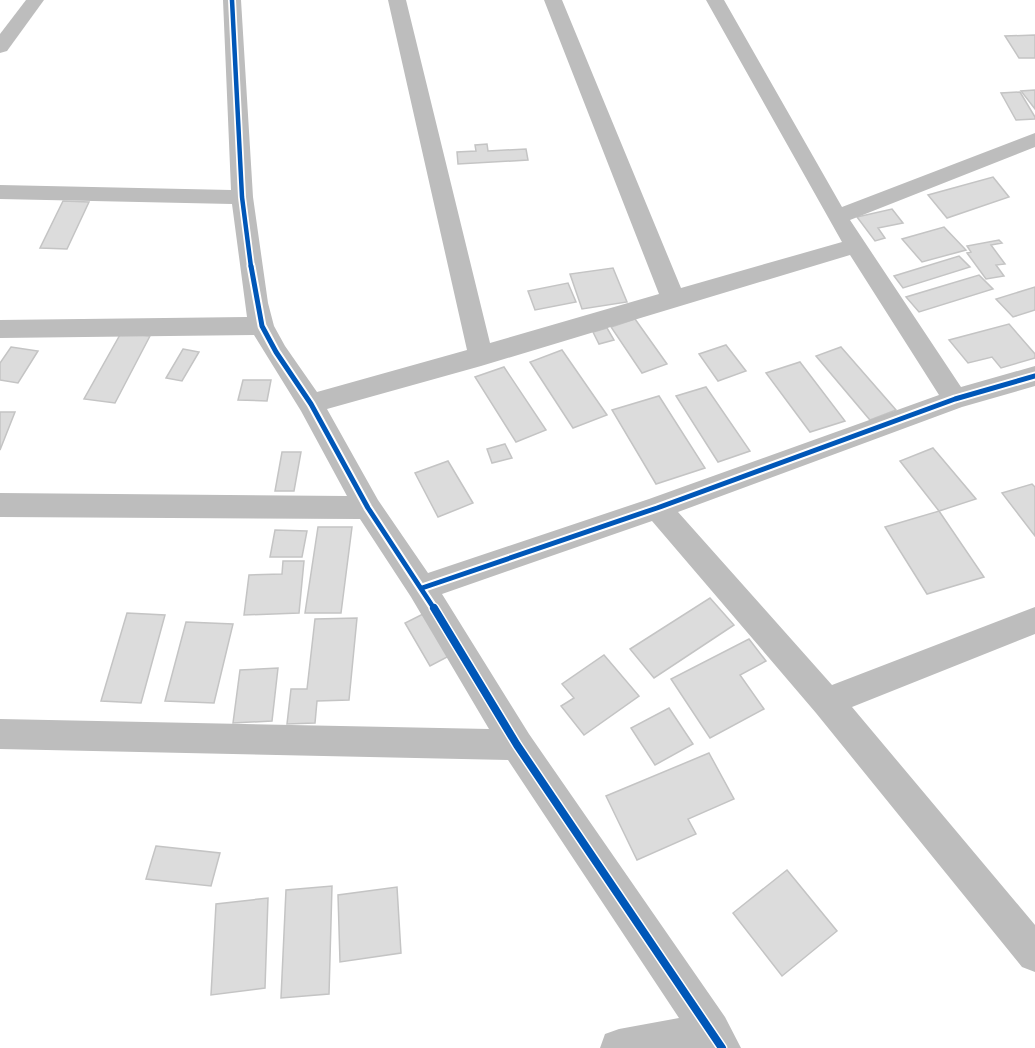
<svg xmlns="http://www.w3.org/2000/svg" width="1035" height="1048" font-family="Mulish,sans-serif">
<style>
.building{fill:#dcdcdc;stroke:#c4c4c4;stroke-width:1.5}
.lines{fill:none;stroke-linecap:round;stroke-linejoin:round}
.street{fill:#bdbdbd;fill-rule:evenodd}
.cycleway-far2-casing{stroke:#fff;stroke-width:8}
.cycleway-far1-casing{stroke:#fff;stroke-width:9}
.cycleway-casing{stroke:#fff;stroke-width:11}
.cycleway-far2{stroke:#0057b8;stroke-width:4.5}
.cycleway-far1{stroke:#0057b8;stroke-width:5}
.cycleway{stroke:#0057b8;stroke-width:8}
</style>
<rect width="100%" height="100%" fill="#fff"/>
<g class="building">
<polygon points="1035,35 1035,58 1019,58 1005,36"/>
<polygon points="1035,90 1035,109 1021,91"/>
<polygon points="1020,92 1035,117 1035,119 1016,120 1001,93"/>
<polygon points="487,144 488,151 526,149 528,160 458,164 457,152 476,151 475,145"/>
<polygon points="993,177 1009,197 947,218 928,195"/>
<polygon points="63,201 89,202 67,249 40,248"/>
<polygon points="892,209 903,223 878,228 885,238 875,241 857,217"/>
<polygon points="944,227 966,250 922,262 902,239"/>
<polygon points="999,240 1002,243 991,245 1005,264 996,265 1004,276 986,279 967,253 971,252 967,246"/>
<polygon points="959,256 970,267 903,288 894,276"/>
<polygon points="613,268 627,302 582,309 570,274"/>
<polygon points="979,275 993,289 919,312 906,297"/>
<polygon points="568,283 576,302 535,310 528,291"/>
<polygon points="1035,287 1035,310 1013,317 996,299"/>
<polygon points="635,319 667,364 642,373 611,327"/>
<polygon points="1009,324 1035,354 1035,358 1001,368 992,357 968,363 949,340"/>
<polygon points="607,328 614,340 599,344 593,332"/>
<polygon points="121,333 150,336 115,403 84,399"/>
<polygon points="726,345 746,371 718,381 699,354"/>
<polygon points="11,347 38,351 18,383 0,380 0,363"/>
<polygon points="841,347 896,410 870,420 816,356"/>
<polygon points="183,349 199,352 182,381 166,378"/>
<polygon points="562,350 607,415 573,428 530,362"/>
<polygon points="800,362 845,421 810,432 766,373"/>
<polygon points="504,367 546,430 516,442 475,377"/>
<polygon points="243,380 271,380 267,401 238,400"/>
<polygon points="706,387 750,451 718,462 676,396"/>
<polygon points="659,396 705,468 656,484 612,410"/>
<polygon points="0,412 15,412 0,450"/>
<polygon points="505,444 512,458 492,463 487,449"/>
<polygon points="933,448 976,499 939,511 900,461"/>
<polygon points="282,452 301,452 294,491 275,491"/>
<polygon points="448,461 473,503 438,517 415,473"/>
<polygon points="1032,484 1035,487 1035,536 1002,493"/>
<polygon points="939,511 984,577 927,594 885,527"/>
<polygon points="318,527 352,527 341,613 305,613"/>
<polygon points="275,530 307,531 302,557 270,557"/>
<polygon points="283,561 304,561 299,613 244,615 249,575 282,574"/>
<polygon points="710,598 734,625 654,678 630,649"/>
<polygon points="127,613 165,615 141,703 101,701"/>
<polygon points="425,613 451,655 430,666 405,623"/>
<polygon points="357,618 349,700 317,701 315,723 287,724 291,689 307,689 315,619"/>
<polygon points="186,622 233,624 214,703 165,701"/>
<polygon points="749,639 766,661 740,675 764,709 710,738 671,679"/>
<polygon points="604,655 639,696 584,735 561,706 574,698 562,684"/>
<polygon points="278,668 272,721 233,723 240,670"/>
<polygon points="669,708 693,744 655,765 631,728"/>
<polygon points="709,753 734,799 688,819 696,834 637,860 606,796"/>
<polygon points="156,846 220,853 211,886 146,879"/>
<polygon points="787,870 837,931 782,976 733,913"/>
<polygon points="332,886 329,994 281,998 286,890"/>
<polygon points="397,887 401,953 340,962 338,895"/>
<polygon points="268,898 265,988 211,995 216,904"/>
</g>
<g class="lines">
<g class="street">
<polygon points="26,0 44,0 7,51 0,53 0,34"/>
<path d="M 223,0 L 241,0 L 253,197 L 268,303 L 274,326 L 285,346 L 317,392 L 467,350 L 388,0 L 406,0 L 490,343 L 659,294 L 544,0 L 562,0 L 681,288 L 842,242 L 706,0 L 724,0 L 842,207 L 1035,133 L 1035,147 L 850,220 L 961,387 L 1035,366 L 1035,386 L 962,407 L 678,512 L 832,685 L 1035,607 L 1035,634 L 852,707 L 1035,925 L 1035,972 L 1022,967 L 816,713 L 652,521 L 442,594 L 529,734 L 725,1017 L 741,1048 L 600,1048 L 605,1034 L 619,1029 L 679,1018 L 508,760 L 0,749 L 0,719 L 489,729 L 411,597 L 360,519 L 0,517 L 0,493 L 347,496 L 301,411 L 254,335 L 0,338 L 0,320 L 247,317 L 232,204 L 0,199 L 0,185 L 231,190 ZM 850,255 L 939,395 L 649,499 L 428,573 L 378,500 L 327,409 L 481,366 Z"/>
</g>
<g class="cycleway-far2-casing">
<polyline id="cycleway-far2" points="232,0 242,197 251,267"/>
</g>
<g class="cycleway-far1-casing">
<g id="cycleway-far1">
<polyline points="251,266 262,326 276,352 311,404 368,508 435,610"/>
<polyline points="422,588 657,508 955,399 1035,376"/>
</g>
</g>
<g class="cycleway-casing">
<polyline id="cycleway" points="434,608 517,745 722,1048"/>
</g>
<use href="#cycleway-far2" class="cycleway-far2"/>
<use href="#cycleway-far1" class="cycleway-far1"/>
<use href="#cycleway" class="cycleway"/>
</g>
</svg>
